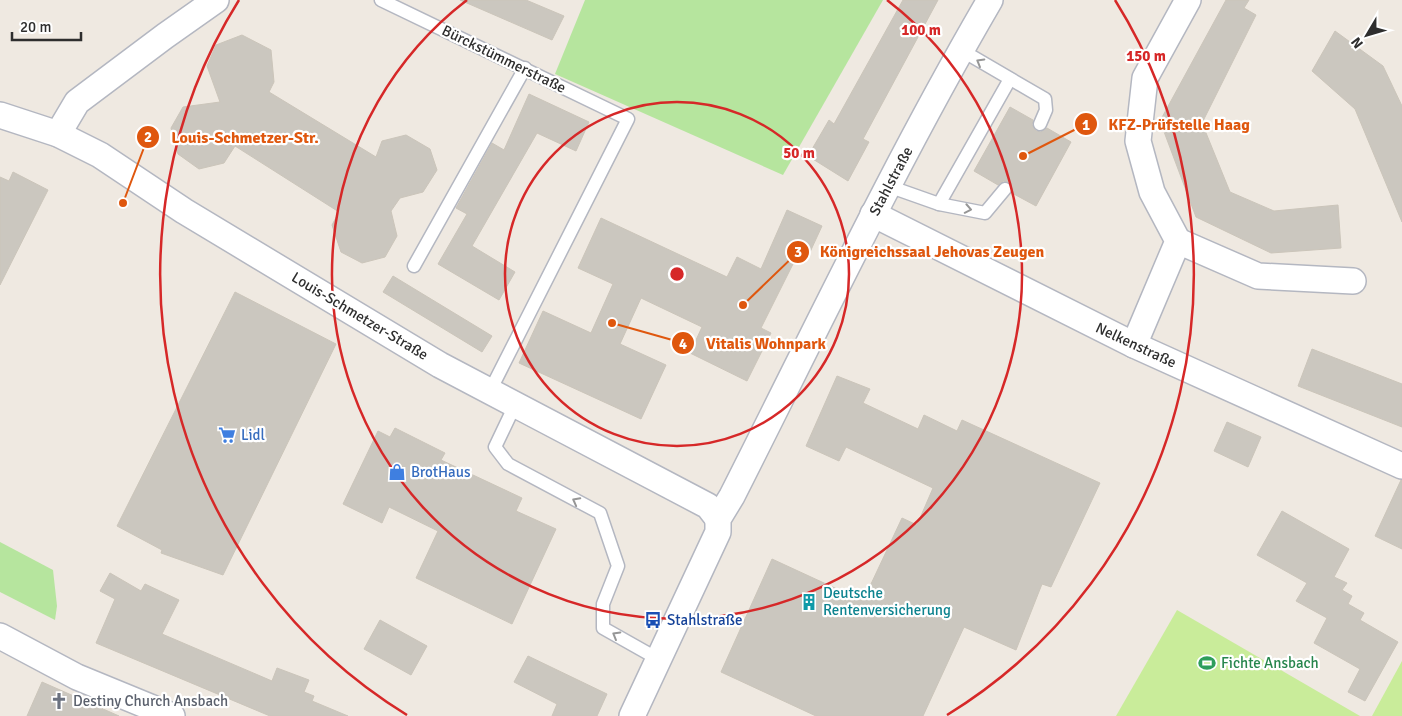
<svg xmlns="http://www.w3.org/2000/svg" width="1402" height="716" font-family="Signika,sans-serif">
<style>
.green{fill:#b6e59e}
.pitch{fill:#c9ec9a}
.building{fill:#cbc7bf;stroke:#cbc5ba}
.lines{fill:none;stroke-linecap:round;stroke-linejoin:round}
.service-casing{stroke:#b4b7c1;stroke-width:15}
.minor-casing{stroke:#b4b7c1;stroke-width:28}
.service{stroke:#fff;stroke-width:12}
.minor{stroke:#fff;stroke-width:25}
.oneway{stroke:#969696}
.ring{fill:none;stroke:#d62828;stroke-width:2.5}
.labels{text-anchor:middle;stroke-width:4.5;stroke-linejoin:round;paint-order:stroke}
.street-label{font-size:15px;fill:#2e2e2e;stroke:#fff}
.shop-label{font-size:15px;fill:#366cbe;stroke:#fff;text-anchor:start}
.culture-label{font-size:15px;fill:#0d838f;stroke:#fff;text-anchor:start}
.transit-label{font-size:15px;fill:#164399;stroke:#fff;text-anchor:start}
.leisure-label{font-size:15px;fill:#27864d;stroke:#fff;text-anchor:start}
.worship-label{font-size:15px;fill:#5b616d;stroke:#fff;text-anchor:start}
.centre{fill:#d62828;stroke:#fff;stroke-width:2.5}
.ring-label{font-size:15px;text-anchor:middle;font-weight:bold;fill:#d62828;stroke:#fff;stroke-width:4.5;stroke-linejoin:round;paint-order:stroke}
.leader{fill:none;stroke:#df570e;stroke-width:2}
.callout-dot{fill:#df570e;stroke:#fff;stroke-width:2}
.mark-label{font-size:15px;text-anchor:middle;font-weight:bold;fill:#fff}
.callout-label{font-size:16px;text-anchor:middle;font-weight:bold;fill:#df570e;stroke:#fff;stroke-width:4.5;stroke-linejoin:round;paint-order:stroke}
</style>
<rect width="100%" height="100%" fill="#efe9e1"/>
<g class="green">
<polygon points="585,0 883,0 783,175 555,74"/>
<polygon points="0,542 53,570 57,606 55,620 0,592"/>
</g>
<g class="pitch">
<polygon points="1177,610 1360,716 1116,716"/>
<polygon points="1402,661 1402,716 1372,716"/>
</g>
<g class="building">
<polygon points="460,0 526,0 564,16 552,40"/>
<polygon points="903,0 938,0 863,139 869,142 848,181 808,156 829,120 834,124"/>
<polygon points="1226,0 1249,0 1244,8 1256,15 1202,123 1230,192 1274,211 1338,205 1341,248 1271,253 1196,217 1160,121"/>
<polygon points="1335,31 1383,66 1402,106 1402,222 1355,109 1312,71"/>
<polygon points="242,35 271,50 274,82 269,92 376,157 382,141 406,135 430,149 437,170 423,192 400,198 391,211 397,236 385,257 362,263 341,252 332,225 339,212 235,146 224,163 199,169 178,154 171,128 183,107 220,102 207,66 216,45"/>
<polygon points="529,94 589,122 576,151 537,133 472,246 515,272 499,300 438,264 467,214 456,208 492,143 504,150"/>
<polygon points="1010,107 1033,120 1032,125 1036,131 1041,132 1047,128 1071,142 1036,206 1012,193 1013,187 1010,182 1003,181 998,185 974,171"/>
<polygon points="13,172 48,190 0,285 0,177 9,181"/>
<polygon points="787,210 822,226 805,263 796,258 761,328 771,333 747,381 690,353 702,327 641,298 620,344 666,365 641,419 519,363 543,311 591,333 613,284 578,268 601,218 727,277 737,257 761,269"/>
<polygon points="393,276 492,336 482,352 383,292"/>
<polygon points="235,292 336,344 223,575 161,553 162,550 117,526"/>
<polygon points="1312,349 1402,384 1402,427 1298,386"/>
<polygon points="837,376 870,389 863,403 918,429 924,415 957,431 962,420 1100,483 1051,587 1042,584 1016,650 964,627 923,716 816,716 721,672 772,559 863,601 902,518 917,525 933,488 846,447 839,461 806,446"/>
<polygon points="1227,422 1261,437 1248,467 1214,451"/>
<polygon points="395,428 445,453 441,460 522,498 516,511 556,529 512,624 416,578 438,531 389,507 382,523 343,504 378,431 390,437"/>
<polygon points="1401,480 1402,480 1402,549 1375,536"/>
<polygon points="1282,511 1349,549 1334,577 1347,583 1342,590 1352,596 1348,604 1364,613 1360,620 1398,642 1365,701 1348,692 1360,669 1314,643 1327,618 1296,601 1307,583 1257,555"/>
<polygon points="110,573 141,591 145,584 179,600 162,634 272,681 277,668 309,680 304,692 314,696 312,701 348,716 270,716 96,643 115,599 100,591"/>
<polygon points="380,620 427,646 411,675 364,649"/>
<polygon points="528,656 607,694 597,716 552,716 557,704 514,682"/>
<polygon points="42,682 119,716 27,716"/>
</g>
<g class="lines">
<g class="service-casing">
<g id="service">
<polyline points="381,0 628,119 490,391"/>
<polyline points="961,50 1045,99 1046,110 1040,124"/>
<polyline points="888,186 939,204 985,213 1005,189"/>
<polyline points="939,204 1010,79"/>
<polyline points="414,266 525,68"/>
<polyline points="515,405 495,447 508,464 600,513 618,566 603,604 603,628 658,659"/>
</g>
</g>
<g class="minor-casing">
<g id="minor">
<polyline points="0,115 58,134 100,155 184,211 440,365 708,506 718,519"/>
<polyline points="58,134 77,102 165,36 216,0"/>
<polyline points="873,214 1134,345 1402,466"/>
<polyline points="1178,241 1258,276 1353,281"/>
<polyline points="1134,345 1178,241 1152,192 1138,141 1145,78 1188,0"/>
<polyline points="0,636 77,677 172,716"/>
<path d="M 632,716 L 718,532 L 718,519 L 732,496 C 816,330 896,161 990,0"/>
</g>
</g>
<use href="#service" class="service"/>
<use href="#minor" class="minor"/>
</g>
<defs><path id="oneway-chevron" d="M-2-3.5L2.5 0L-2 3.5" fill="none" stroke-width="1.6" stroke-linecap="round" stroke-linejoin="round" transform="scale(1.25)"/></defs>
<g class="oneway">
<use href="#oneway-chevron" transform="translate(980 62) rotate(-150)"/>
<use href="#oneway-chevron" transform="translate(968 209) rotate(11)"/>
<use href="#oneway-chevron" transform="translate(576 501) rotate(-152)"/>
<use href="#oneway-chevron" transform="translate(616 635) rotate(-150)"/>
</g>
<g class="ring">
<circle cx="677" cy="274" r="172"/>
<path d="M887 0A345 345 0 1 1 467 0"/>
<path d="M407 715A517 517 0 0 1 239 0M1115 0A517 517 0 0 1 947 715"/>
</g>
<defs>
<g id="supermarket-bare" transform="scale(1.35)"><path d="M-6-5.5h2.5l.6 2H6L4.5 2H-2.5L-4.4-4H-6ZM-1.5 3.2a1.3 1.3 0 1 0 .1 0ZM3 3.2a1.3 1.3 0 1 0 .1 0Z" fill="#3f7fe0" stroke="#fff" stroke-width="2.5" paint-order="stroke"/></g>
<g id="shop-bare" transform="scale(1.35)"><path d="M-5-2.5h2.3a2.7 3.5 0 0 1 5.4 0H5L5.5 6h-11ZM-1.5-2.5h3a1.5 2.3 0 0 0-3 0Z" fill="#3f7fe0" stroke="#fff" stroke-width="2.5" paint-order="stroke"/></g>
<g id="building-bare" transform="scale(1.35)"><path d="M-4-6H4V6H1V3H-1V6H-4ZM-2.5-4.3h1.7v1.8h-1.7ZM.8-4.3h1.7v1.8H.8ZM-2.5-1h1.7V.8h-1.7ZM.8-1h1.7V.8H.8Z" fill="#0f9aa8" stroke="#fff" stroke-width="2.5" paint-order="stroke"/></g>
<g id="bus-bare" transform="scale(1.35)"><path d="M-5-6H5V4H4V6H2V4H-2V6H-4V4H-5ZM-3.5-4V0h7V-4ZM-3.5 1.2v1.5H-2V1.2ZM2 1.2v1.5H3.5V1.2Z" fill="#1a4fb4" stroke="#fff" stroke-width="2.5" paint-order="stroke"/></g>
<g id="stadium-bare" transform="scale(1.35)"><path d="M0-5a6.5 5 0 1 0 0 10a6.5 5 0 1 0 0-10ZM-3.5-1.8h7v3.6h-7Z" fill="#2e9e5b" stroke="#fff" stroke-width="2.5" paint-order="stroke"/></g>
<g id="church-bare" transform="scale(1.35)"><path d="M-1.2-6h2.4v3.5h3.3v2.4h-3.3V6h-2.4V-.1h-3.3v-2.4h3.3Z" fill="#6b7280" stroke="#fff" stroke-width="2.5" paint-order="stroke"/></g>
</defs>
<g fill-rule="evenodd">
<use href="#supermarket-bare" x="227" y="435"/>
<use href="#shop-bare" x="397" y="472"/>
<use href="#building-bare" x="809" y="602"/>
<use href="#bus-bare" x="653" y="620"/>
<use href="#stadium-bare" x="1207" y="663"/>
<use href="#church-bare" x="59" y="701"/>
</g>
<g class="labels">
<g class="street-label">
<text transform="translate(504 59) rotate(26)" y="5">Bürckstümmerstraße</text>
<text transform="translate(891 181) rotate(-62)" y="5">Stahlstraße</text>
<text transform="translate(360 316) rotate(31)" y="5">Louis-Schmetzer-Straße</text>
<text transform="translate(1136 345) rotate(25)" y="5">Nelkenstraße</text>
</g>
<g class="shop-label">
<text x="241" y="440">Lidl</text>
<text x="411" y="477">BrotHaus</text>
</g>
<g class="culture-label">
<text x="823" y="598">Deutsche<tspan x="823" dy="17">Rentenversicherung</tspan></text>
</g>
<g class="transit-label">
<text x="667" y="625">Stahlstraße</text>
</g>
<g class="leisure-label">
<text x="1221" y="668">Fichte Ansbach</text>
</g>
<g class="worship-label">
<text x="73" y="706">Destiny Church Ansbach</text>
</g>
</g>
<circle cx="677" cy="274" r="8" class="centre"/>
<g class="ring-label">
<text x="921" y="35">100 m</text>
<text x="1146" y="61">150 m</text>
<text x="799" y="158">50 m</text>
</g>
<path class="leader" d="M1023 156L1086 124M123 203L148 137M743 305L798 252M612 323L683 343"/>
<g class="callout-dot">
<circle cx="1023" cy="156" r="5"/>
<circle cx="123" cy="203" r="5"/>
<circle cx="743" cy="305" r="5"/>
<circle cx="612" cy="323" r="5"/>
<circle cx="1086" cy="124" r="12"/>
<circle cx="148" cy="137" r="12"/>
<circle cx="798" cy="252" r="12"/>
<circle cx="683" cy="343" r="12"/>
</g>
<g class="mark-label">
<text x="1086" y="130">1</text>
<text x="148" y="142">2</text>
<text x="798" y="257">3</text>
<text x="683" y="349">4</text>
</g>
<g class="callout-label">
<text x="1179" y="130">KFZ-Prüfstelle Haag</text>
<text x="245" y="143">Louis-Schmetzer-Str.</text>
<text x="932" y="257">Königreichssaal Jehovas Zeugen</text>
<text x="766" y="349">Vitalis Wohnpark</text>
</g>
<g transform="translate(1367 35) rotate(232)" stroke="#ffffff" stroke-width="4" paint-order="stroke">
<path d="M0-4L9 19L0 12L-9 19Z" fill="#2e2e2e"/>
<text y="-8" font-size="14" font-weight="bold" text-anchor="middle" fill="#2e2e2e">N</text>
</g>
<path d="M12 32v8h69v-8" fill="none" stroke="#2e2e2e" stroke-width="2.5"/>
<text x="20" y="32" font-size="15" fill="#2e2e2e" stroke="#ffffff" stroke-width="4" paint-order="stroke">20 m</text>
</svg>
